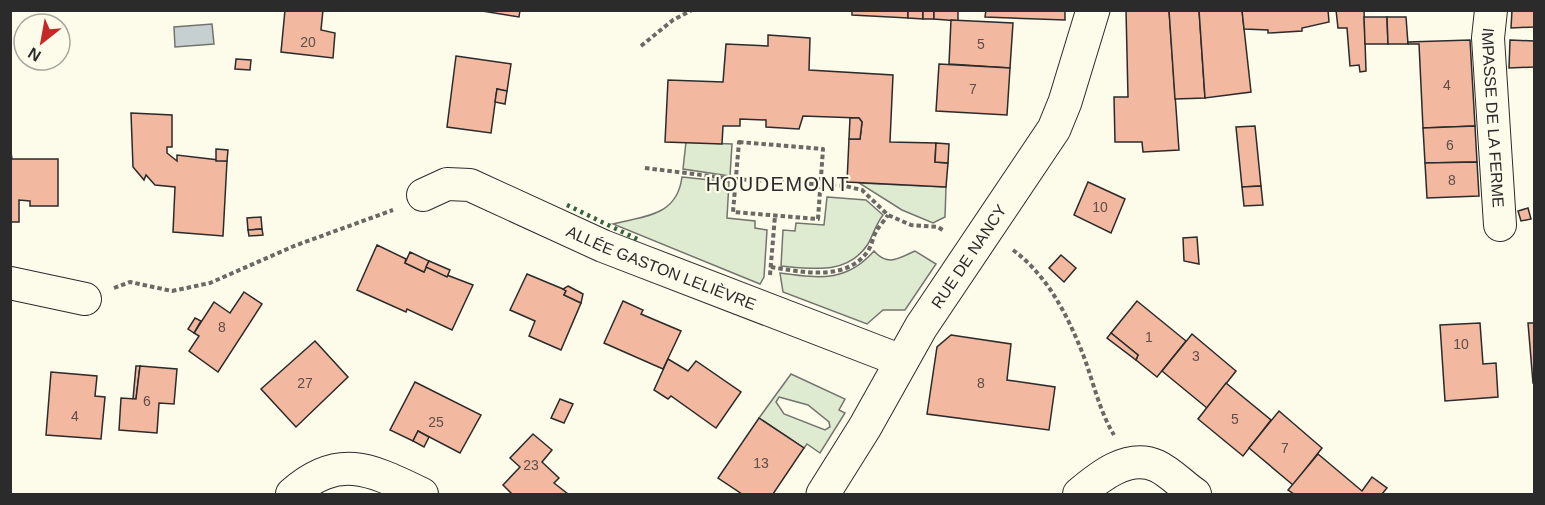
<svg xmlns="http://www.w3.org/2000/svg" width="1545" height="505" font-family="Helvetica,sans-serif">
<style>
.green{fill:#deebd1;stroke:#74746e;stroke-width:1.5;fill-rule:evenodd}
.water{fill:#c7d0d0;stroke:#74746e;stroke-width:1.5}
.building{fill:#f2b8a0;stroke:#2b2b2b;stroke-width:1.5}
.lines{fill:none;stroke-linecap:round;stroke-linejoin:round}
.street-casing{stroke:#2b2b2b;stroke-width:34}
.secondary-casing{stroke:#2b2b2b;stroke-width:35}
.path{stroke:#6a6964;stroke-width:4;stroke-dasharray:4.5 3;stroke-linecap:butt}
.street{stroke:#fdfbea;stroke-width:32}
.secondary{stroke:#fdfbea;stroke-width:33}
.hedge{stroke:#34623c;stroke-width:4.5;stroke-dasharray:3 4.5;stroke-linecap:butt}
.labels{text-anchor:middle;stroke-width:4.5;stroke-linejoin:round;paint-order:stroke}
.number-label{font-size:14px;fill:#5d4e48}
.street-label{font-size:16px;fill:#2b2b2b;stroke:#fdfbea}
.quarter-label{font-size:20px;letter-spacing:1.5px;fill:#2b2b2b;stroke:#fdfbea}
</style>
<rect width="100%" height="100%" fill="#fdfbea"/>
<g class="green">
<polygon points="686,142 732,144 730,176 683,169"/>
<path d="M 682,177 L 729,182 L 727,218 L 755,221 L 755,228 L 767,230 L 764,277 L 760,284 L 613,224 C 643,216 677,217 682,177 Z"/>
<polygon points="859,183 946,187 945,217 933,223 902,210"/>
<path d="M 827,197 L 866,200 L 883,215 C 876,224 873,235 868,244 C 848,275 813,269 781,266 L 783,230 L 795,231 L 796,223 L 824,225 Z"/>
<path d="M 874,251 C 888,267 899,258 915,251 L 936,264 L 905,310 L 883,310 L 867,324 L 783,292 L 780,273 C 818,278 846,283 874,251 Z"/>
<path d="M 791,374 L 845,399 L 839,410 L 845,413 L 820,453 L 807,444 L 804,448 L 759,418 ZM 779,397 L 808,405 L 829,422 L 830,427 L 825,430 L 784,414 L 776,402 Z"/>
</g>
<polygon class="water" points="212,24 214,44 175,47 174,27"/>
<g class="building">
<polygon points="285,10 323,10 321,30 335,33 333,58 281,52"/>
<polygon points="476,10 520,10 519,17"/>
<polygon points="852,10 908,10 908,18 852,15"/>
<polygon points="908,10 923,10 923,19 908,18"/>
<polygon points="923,10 934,11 934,19 923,19"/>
<polygon points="958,10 958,21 934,19 934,10"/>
<polygon points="986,10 1065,10 1065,20 985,17"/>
<polygon points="1126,10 1169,10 1179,150 1143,152 1142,142 1115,142 1114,97 1128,97"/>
<polygon points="1169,10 1199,10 1205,98 1175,99"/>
<polygon points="1199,10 1242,10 1251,92 1205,98"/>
<polygon points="1242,10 1328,10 1329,22 1302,28 1302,31 1268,33 1268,30 1244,29"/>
<polygon points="1336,10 1364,10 1366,71 1360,72 1359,65 1350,66 1347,28 1338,28"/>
<polygon points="1512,10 1534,10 1534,27 1511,28"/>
<polygon points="1364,17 1387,17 1388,44 1365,44"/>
<polygon points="1387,17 1406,17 1408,44 1388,44"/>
<polygon points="951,20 1013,23 1010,68 949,64"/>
<polygon points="768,35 810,38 809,70 893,75 890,142 936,143 935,162 948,163 946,187 847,182 849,139 860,139 862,122 859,118 803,116 799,129 766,127 766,120 740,119 740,126 723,126 722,144 665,142 668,80 723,82 726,44 768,46"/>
<polygon points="1470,40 1475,126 1423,128 1419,44 1408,44 1408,42"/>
<polygon points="1510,40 1534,41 1534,67 1509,68"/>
<polygon points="456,56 511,64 507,91 497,89 491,133 447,127"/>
<polygon points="236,59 251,60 250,70 235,69"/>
<polygon points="939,64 1010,68 1007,115 936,111"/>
<polygon points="497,89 507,91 505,104 495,102"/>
<polygon points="131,113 172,115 172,147 167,147 167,153 177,161 177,155 227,161 223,236 173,232 175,187 155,185 146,175 144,180 133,167"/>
<polygon points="850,118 859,118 862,122 860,139 849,139"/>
<polygon points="1255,126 1261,186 1242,187 1236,127"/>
<polygon points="1475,126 1477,162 1425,163 1423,128"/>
<polygon points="936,143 949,144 948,163 935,162"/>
<polygon points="10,146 12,159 58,159 58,206 30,206 30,201 19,200 19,222 10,222"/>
<polygon points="216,149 228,150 227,161 216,161"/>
<polygon points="1477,162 1479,196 1427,198 1425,163"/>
<polygon points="1088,182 1125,199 1111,233 1074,215"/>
<polygon points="1261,186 1263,205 1244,206 1242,187"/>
<polygon points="1528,208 1531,219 1521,221 1518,211"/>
<polygon points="261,217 262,229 248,230 247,218"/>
<polygon points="262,229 263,235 249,236 248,230"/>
<polygon points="1197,237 1199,264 1184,261 1183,238"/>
<polygon points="377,245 406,259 405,263 424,272 426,267 473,285 452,330 407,309 406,312 357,290"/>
<polygon points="410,252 429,261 424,272 405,263"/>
<polygon points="1061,255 1076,268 1064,282 1049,268"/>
<polygon points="429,261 450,270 447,277 426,267"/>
<polygon points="527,274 563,289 566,291 564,295 581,303 561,350 529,336 535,321 510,310"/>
<polygon points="568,286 583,294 581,303 564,295 566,291 563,289"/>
<polygon points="244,292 262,304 218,372 189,351 199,336 194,333 214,302 230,313"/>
<polygon points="623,301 643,310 641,314 681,331 663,369 604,343"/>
<polygon points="1137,301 1186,341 1157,377 1136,360 1138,355 1111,333"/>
<polygon points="195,318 201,321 194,333 188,329"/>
<polygon points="1480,323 1483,364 1496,363 1498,397 1445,401 1440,325"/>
<polygon points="1528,323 1534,323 1534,383 1533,383"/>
<polygon points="1111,333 1138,355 1136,360 1107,338"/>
<polygon points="1192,334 1236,371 1207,408 1162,371"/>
<polygon points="951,335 1011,344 1007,380 1055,387 1049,430 927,414 937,347"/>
<polygon points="315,341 348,377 296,427 261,389"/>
<polygon points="668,359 688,371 696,361 741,392 716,428 671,396 668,399 654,390"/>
<polygon points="136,366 140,366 136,399 133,399"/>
<polygon points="140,366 177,369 174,404 159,403 157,433 119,430 121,398 136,399"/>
<polygon points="51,372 97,376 95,396 105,397 101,439 46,435"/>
<polygon points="415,382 481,415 460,453 418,431 413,441 390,430"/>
<polygon points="1226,383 1271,420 1243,456 1198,419"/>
<polygon points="560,399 573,404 564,423 551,418"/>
<polygon points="1279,411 1322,448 1293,485 1249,448"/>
<polygon points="759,418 804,448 773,494 742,494 718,478"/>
<polygon points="418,431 429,437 424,447 413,441"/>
<polygon points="533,434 552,450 542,462 559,478 554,483 568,494 512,494 503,485 520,467 510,458"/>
<polygon points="1318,454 1362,491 1372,477 1387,488 1382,494 1294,494 1288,490"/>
</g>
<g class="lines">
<g class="street-casing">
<g id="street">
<path id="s1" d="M 1491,10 L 1488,38 L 1500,225"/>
<path id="s2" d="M 423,195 L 447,184 L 470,185 L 603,246 L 902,361"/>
<polyline points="10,283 85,299"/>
<path d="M 292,494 C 339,452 372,470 422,494"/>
<path d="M 1079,494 C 1099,477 1128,453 1157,466 C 1170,472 1183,486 1195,494"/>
</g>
</g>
<g class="secondary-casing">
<g id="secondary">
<path id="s3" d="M 823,494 L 865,427 L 921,327 L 1054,129 L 1065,102 L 1093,10"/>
</g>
</g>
<g class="path">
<polyline points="641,46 673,20 692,10"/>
<polygon points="739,142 823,149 818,219 733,212"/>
<polyline points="645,168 735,179 845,186 862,190 888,215 911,225 938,227 944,231"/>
<path d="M 1013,250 C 1048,276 1068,316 1084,357 C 1094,384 1099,410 1114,435"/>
<path d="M 771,267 C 802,272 846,282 868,251 C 872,245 873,236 877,230 C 880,225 885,220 888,215"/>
<polyline points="770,275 775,216"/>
<polyline points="114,288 130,282 172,291 210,283 294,246 393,210"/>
</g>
<use href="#street" class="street"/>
<use href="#secondary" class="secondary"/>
<polyline class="hedge" points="567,205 641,241"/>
</g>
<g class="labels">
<g class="number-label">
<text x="308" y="47">20</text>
<text x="981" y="49">5</text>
<text x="1447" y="90">4</text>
<text x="973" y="94">7</text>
<text x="1450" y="150">6</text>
<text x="1452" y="185">8</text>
<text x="1100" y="212">10</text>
<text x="222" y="332">8</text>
<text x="1149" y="342">1</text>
<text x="1461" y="349">10</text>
<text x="1196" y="361">3</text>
<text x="305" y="388">27</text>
<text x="981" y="388">8</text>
<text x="147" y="406">6</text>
<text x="75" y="421">4</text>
<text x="1235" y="424">5</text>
<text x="436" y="427">25</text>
<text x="1285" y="453">7</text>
<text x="761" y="468">13</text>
<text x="531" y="470">23</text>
</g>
<g class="street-label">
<text dy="6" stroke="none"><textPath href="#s1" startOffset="108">IMPASSE DE LA FERME</textPath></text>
<text dy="6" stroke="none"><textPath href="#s3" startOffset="279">RUE DE NANCY</textPath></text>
<text dy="6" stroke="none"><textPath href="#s2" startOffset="258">ALLÉE GASTON LELIÈVRE</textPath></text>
</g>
<g class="quarter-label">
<text x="778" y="191">HOUDEMONT</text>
</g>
</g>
<rect width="1545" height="505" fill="none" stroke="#2b2b2b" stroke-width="24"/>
<g transform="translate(42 42) rotate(211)"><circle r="28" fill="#fdfbea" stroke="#a9a89e" stroke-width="1.5"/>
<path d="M0-4.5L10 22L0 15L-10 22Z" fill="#c62828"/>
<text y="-9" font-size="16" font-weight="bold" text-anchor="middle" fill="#2b2b2b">N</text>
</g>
</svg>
